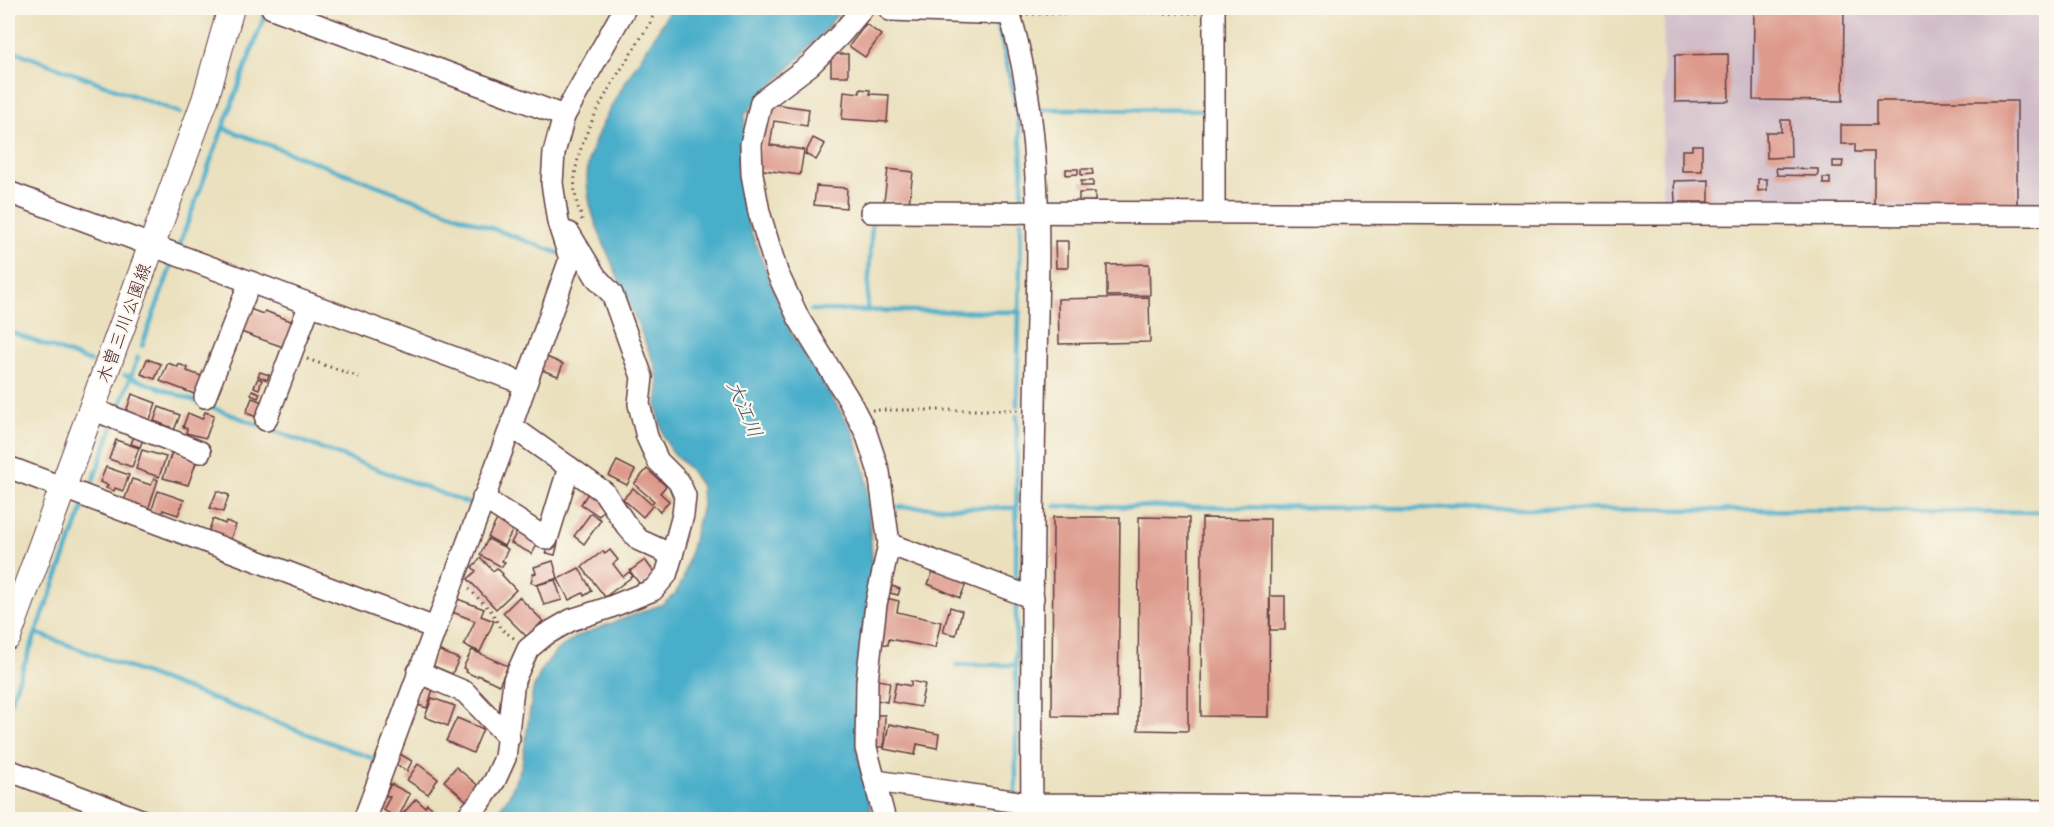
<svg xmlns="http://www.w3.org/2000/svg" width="2054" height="827" font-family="Pangolin,'Klee One',sans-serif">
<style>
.industrial{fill:#d1bdc9}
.water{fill:#4aaeca;stroke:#4a667a;stroke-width:1.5}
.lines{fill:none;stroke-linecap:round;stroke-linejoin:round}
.stream{stroke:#4aaeca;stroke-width:4.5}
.building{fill:#dd9a8c}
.minor-casing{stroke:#623c41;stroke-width:24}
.major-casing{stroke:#623c41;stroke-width:28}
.path{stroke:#623c41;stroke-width:3;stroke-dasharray:1.5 4.5;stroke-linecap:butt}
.minor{stroke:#fff;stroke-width:21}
.major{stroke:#fff;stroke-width:26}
.labels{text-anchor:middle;stroke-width:4.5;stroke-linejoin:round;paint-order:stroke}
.street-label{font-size:18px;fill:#4a1f2b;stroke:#fbf7ec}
.water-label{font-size:20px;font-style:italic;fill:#4a586b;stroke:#fbf7ec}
</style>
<rect width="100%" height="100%" fill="#fbf7ec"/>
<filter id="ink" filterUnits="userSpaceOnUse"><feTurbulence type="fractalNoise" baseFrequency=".0167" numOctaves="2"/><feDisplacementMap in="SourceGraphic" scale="12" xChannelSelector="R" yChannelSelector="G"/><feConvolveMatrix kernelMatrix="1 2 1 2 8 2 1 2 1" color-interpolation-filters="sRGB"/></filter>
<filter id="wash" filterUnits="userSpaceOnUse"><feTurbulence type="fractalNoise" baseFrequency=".008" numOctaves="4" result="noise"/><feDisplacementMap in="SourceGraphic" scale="24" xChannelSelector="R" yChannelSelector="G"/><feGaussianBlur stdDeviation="1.35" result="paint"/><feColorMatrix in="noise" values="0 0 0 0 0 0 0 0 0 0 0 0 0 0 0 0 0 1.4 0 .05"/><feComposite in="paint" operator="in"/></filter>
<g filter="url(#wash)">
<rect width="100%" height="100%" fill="#eae0bd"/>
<polygon class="industrial" points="1664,8 2046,8 2046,209 1662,208"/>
<path class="water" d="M 670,8 L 842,8 L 821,35 L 745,114 L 744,148 L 748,224 L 790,332 L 853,431 L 866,474 L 873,573 L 857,752 L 873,819 L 490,820 L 509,796 L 522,765 L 533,690 L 542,669 L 557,650 L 578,636 L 663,604 L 675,594 L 683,580 L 702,506 L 701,486 L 691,471 L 671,450 L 664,437 L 657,408 L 659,387 L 655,364 C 642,335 630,305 617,275 C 603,240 583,206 588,166 C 593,126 642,57 664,21 Z"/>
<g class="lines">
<g class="stream">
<path d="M 996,19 C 1008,66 1021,116 1022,165 C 1023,179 1022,193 1021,207"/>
<polyline points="8,49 180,113"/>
<polyline points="1041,109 1207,110"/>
<polyline points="223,128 561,254"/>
<polyline points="179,246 266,12"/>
<polyline points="812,310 1020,312"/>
<polyline points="867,311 872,222"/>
<polyline points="8,331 91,362"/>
<polyline points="142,346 173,261"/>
<polyline points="125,375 473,505"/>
<polyline points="1017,406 1021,221"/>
<polyline points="119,409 138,357"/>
<polyline points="90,489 113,426"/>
<polyline points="1055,506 2046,512"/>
<polyline points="898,507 1017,508"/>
<polyline points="1016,583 1017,416"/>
<polyline points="36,633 377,760 375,764"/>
<polyline points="956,665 1016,665"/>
<polyline points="8,708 84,505"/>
<polyline points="1016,795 1016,598"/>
<polyline points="1016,820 1016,810"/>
</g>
</g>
<g id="blocks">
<g class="building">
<polygon points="1754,8 1844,8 1843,101 1753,100"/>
<polygon points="866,24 881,35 865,57 849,46"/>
<rect x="831" y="54" width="17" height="22"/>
<polygon points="1728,54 1729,101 1675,102 1675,55"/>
<polygon points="860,89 870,90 870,94 889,95 887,122 842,119 844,91 860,93"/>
<polygon points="1876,101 2017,101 2017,204 1874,204 1874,152 1855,152 1855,144 1841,144 1841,125 1876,125"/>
<polygon points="766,103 809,109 807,126 774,121 770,145 804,150 800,175 757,169"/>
<polygon points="1781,120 1790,120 1791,157 1767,158 1766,132 1781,132"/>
<polygon points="813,138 825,144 816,160 805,154"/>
<polygon points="1692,145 1702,145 1702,171 1682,171 1682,150 1692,150"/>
<polygon points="1833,161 1843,161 1842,167 1833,167"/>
<polygon points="1776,168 1818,169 1818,176 1777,175"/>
<polygon points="888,169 913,172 909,204 884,201"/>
<polygon points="1066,169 1078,169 1078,174 1066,175"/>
<polygon points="1081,169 1092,169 1093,174 1081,175"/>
<rect x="1823" y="178" width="7" height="6"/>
<polygon points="1758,179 1767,179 1767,190 1758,191"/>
<polygon points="1709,180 1709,202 1675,202 1674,181"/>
<rect x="1081" y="181" width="12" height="5"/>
<polygon points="816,186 847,188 846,208 814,205"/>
<polygon points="1095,192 1095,201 1079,202 1079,193"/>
<polygon points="1055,241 1068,241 1068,268 1056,268"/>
<polygon points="1149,264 1150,295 1107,296 1107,265"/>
<polygon points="1149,297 1150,342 1059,344 1058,299"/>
<polygon points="247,308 263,314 265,311 296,323 286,348 238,331"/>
<polygon points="544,356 563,364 558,376 539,369"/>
<polygon points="147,359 161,364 155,379 141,374"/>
<polygon points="168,363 178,367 179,364 188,368 187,371 204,377 197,395 160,381"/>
<polygon points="260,372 269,375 267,380 258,376"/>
<polygon points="258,378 262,380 259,389 254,387"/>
<polygon points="252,390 260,393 258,398 251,395"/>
<polygon points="132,394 156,403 148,425 126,412"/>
<polygon points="252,398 268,404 262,419 246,413"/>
<polygon points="159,407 180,415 173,433 169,431 170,427 154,421"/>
<polygon points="205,412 214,415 206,438 186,433 187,429 183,427 188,413 202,419"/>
<polygon points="135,434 144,437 140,447 131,444"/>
<polygon points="116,440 139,448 132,467 109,459"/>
<polygon points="173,449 197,460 188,485 163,478"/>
<polygon points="142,450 166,457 159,477 136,469"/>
<polygon points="617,461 635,470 627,485 609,476"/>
<polygon points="106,467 129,475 123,491 115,488 114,491 106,488 108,485 100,482"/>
<polygon points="647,469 666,486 660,493 669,501 660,512 653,505 643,517 623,499 633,488 651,504 654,501 634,484"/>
<polygon points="154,478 158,480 148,510 124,501 132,479 151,485"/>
<polygon points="590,490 609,502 599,516 581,504"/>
<polygon points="158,491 184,500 178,515 163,510 161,515 151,512"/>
<polygon points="217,491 229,495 223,512 210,508"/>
<polygon points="591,513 601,520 584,544 574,536"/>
<polygon points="499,516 516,524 504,546 488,537"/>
<polygon points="1053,517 1120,517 1118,717 1052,716"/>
<polygon points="1139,517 1189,518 1188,731 1138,730"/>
<polygon points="1202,518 1270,519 1269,717 1201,716"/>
<polygon points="213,519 225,524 226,521 236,525 230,541 208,533"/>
<polygon points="518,530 539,541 532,554 511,543"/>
<polygon points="488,539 508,549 502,561 505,562 502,567 480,555"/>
<polygon points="549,541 558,543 555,555 546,553"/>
<polygon points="610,550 618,560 613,564 623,577 629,572 633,576 605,597 582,567 603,551 605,554"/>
<polygon points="481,558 493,571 497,568 503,574 502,575 516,590 496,609 468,579 476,571 472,567"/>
<polygon points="645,560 656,575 641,586 630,571"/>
<polygon points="553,561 558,578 536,585 531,582 533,574 536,573 534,567"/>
<polygon points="579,568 592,591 584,596 583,593 569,600 558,579"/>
<polygon points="934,569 968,579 960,598 928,584"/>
<polygon points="555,580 562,600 544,605 537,585"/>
<polygon points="892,586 900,589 898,595 890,593"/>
<rect x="1270" y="596" width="15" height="34"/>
<polygon points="519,597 543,621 527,637 503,613"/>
<polygon points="455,598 484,609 481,616 494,621 480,652 464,645 475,621 450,611"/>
<polygon points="886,598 899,601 897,612 941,622 935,648 889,639 888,645 877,642"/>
<polygon points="950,607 962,611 956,635 943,632"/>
<polygon points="438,650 459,659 452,674 431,665"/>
<polygon points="472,650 508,666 499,685 478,675 477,677 466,672 467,670 463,668"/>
<polygon points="424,679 435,683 427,708 415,704"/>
<polygon points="878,680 890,682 887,702 876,700"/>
<polygon points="911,681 925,684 920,707 892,702 896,683 911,686"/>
<polygon points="432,698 455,706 448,726 425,717"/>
<polygon points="873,715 885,715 884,747 873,747"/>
<polygon points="457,718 483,729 473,753 446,741"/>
<polygon points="889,724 939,734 937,748 917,744 915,755 884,749"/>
<polygon points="400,754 412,761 407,771 395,764"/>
<polygon points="418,764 438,779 428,794 407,780"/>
<polygon points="456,767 481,788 468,802 444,781"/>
<polygon points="391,784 410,794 398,818 383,810 390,797 385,795"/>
<polygon points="416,799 425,807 427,804 436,811 433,814 440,820 401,820 399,818"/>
</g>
</g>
</g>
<g filter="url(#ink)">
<use href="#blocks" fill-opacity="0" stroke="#623c41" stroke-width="1.5"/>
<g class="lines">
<g class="minor-casing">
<g id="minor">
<polyline points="272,8 564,116 554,153 552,183 558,222 570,259 511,426 364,820"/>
<polyline points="863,8 841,34 810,65 761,102 751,144 752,174 759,212 777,272 799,319 849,400 866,433 879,472 889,544 876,604 867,681 866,748 885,820"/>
<path d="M 1008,8 C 1048,139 1037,272 1035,408 C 1032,545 1031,682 1032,820"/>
<polyline points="890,10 1010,14"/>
<polyline points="564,116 625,8"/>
<polyline points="8,192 525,384"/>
<polyline points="1214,211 1214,8"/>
<polyline points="871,212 2046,215"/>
<polyline points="569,233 596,277 612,294 642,377 639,404 647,437 658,461 679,482 685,496 683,515 672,555"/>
<polyline points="205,397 250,282"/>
<polyline points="92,409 200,452"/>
<polyline points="266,420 310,304"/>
<polyline points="8,467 435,628"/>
<polyline points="483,498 547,539 569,467"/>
<polyline points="889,544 1033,598"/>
<polyline points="418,672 465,692 509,738"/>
<polyline points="8,770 141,820"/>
<polyline points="876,781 1032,804 2046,811"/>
<polyline points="464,820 481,801 495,780 505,758 514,680 528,649 545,635 571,620 608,608 653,590 666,575 672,555 639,540 626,525 604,492 511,426"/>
</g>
</g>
<g class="major-casing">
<polyline id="major" points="8,637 205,100 231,8"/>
</g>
<g class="path">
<polyline points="1027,14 1197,13"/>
<path d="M 582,220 C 580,212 576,202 575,193 C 569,140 623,68 650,23 L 656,8"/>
<polyline points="307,359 359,377"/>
<polyline points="872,410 1019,410"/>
<polyline points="469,589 492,612 500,628 515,639"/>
</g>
<use href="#minor" class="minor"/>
<use href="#major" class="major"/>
</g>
</g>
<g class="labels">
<g class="street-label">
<text transform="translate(124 323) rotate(-70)" y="6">木曽三川公園線</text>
</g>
<g class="water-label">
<text transform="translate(745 409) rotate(67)" y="7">大江川</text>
</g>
</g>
<rect width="2054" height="827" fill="none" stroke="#fbf7ec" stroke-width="30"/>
</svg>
